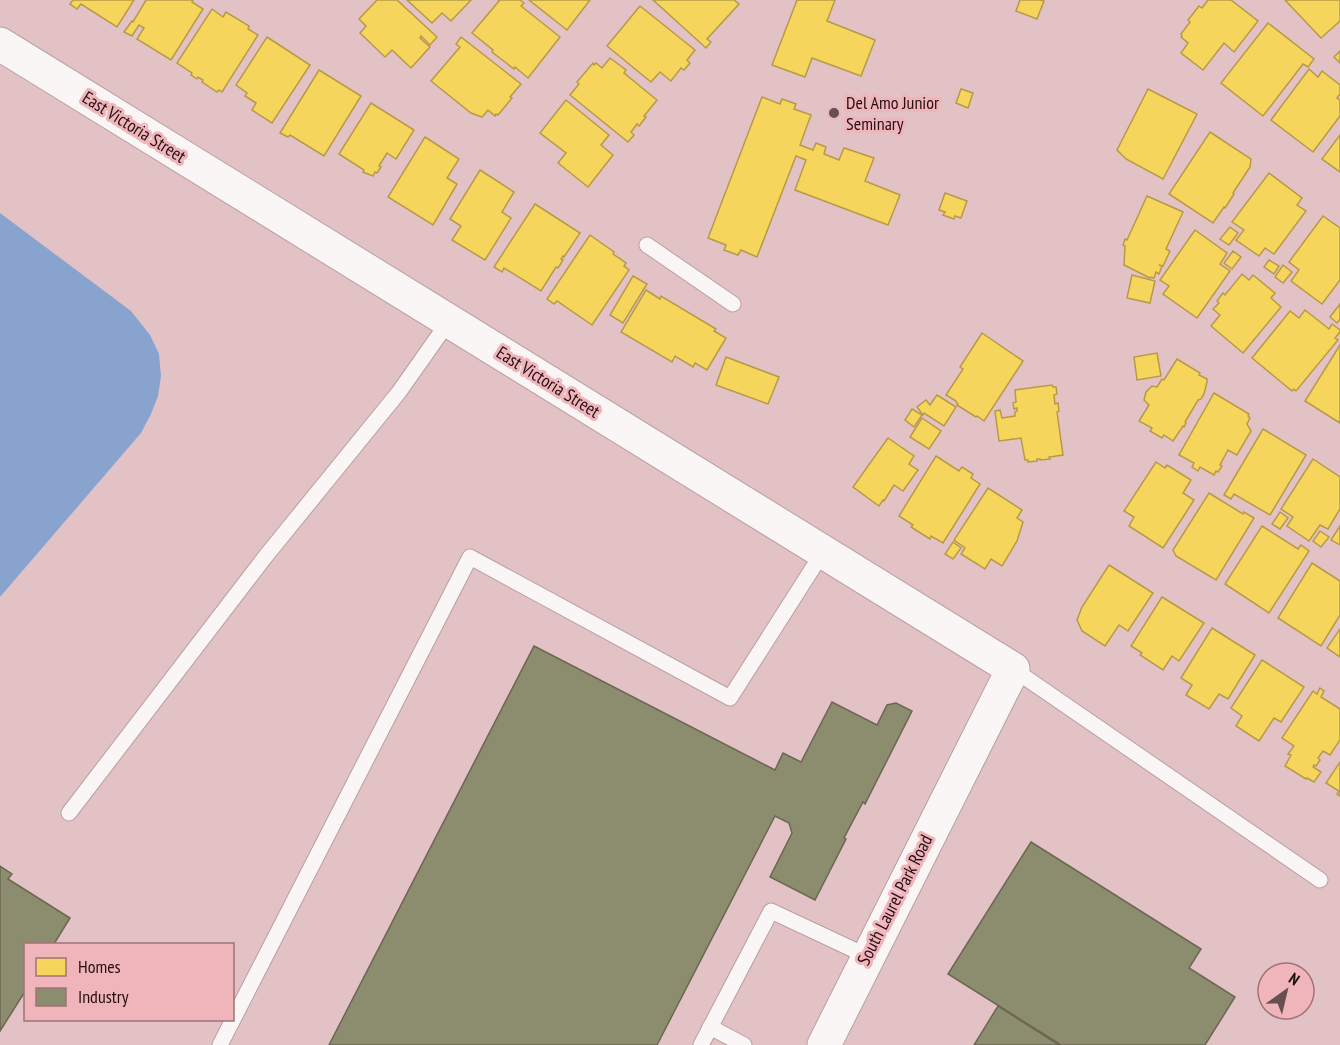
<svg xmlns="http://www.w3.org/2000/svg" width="1340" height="1045" font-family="'PT Sans Narrow',sans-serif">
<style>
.water{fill:#88a4ce}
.homes{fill:#f6d55c;stroke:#b79a46;stroke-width:1.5}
.industry{fill:#8c8c6e;stroke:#6c6652;stroke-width:1.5}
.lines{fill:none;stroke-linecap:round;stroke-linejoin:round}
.service-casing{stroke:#b89fa2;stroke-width:17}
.tertiary-casing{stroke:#b89fa2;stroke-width:35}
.service{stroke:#fbf6f6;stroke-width:15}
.tertiary{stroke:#fbf6f6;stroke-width:33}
.poi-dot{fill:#664e51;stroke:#f0b5bb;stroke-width:2}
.labels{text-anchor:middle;stroke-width:6;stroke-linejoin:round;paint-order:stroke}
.poi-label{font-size:18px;fill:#230f12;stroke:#f0b5bb;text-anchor:start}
.street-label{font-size:18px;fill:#230f12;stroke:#f0b5bb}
</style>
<rect width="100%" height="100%" fill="#e3c2c6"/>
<polygon class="water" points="0,213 131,311 150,335 159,354 161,376 158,396 151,414 141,433 0,597"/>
<g class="homes">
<polygon points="73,0 134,0 117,27 81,4 77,9 70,4"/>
<polygon points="146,0 193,0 192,2 203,9 171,60 137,39 144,28 139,25 132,36 124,32 132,21 133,22"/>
<polygon points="377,0 397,0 437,37 430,45 421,36 420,38 430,47 411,68 392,50 385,57 360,33 366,26 359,19"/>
<polygon points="407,0 471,0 451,21 442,13 432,23"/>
<polygon points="498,0 520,0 524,3 521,6 560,37 528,78 515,67 514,69 492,52 493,50 472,33 499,1"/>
<polygon points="529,0 590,0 567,30"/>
<polygon points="653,0 734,0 739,4 707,39 711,42 706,48"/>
<polygon points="797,0 835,0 827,21 875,40 861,76 812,58 805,77 772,65"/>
<polygon points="1020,0 1040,0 1044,1 1037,19 1016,11"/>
<polygon points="1208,0 1231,0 1258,21 1234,52 1224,43 1203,70 1181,53 1188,43 1181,37 1182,36 1181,34 1190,22 1188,20 1199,6 1202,8"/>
<polygon points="1285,0 1340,0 1340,21 1321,38"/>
<polygon points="640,6 695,50 687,60 690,63 684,70 681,68 671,81 660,72 651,82 607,46"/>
<polygon points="212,9 223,17 226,12 249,26 248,29 258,35 222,92 219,90 217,92 202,82 203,80 198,77 197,79 191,75 192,73 177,63"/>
<polygon points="1268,23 1314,59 1308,67 1303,64 1263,116 1221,83"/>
<polygon points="267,37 310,65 272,123 252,110 256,103 245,96 247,93 236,85"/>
<polygon points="461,37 521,84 510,97 512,98 498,115 496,114 495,116 488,110 482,117 471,113 431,81 460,47 456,44"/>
<polygon points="1340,51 1340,63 1334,57"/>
<polygon points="610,58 626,70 624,73 657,100 644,116 646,117 639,126 637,124 631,132 634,135 628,142 570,95 579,84 577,82 593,63 594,65 596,63 602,68"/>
<polygon points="1309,69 1318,77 1322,71 1340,85 1340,94 1337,98 1340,100 1340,116 1313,152 1271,120"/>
<polygon points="319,70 361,96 324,156 290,135 288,137 280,133"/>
<polygon points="961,89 973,93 968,108 956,103"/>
<polygon points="1148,89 1197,114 1163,179 1126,159 1117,150"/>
<polygon points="762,97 780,104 782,99 796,104 794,109 811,115 800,145 813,150 816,143 826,147 824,154 839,160 844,148 874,158 865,181 900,195 888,225 795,190 806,160 796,156 757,257 741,250 738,255 724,250 726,245 708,238"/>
<polygon points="566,100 609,135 601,145 613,155 588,187 558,163 566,153 540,133"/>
<polygon points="371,103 414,130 396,159 387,153 379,166 381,167 377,173 375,172 373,176 363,172 364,170 339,154"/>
<polygon points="1210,132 1251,159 1250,167 1233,193 1234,194 1225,208 1224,207 1213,223 1169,194"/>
<polygon points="1340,135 1340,172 1322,159"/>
<polygon points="425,137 459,159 447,178 457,184 433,225 388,197"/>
<polygon points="480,170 514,192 502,212 511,218 485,260 452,240 461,226 450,219"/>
<polygon points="1269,173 1302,198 1297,205 1306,211 1274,254 1265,248 1259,256 1236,240 1244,230 1232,222"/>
<polygon points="945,193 967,201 961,218 955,216 954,219 943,215 945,212 939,210"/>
<polygon points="1147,196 1183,212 1166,249 1170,251 1163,266 1159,265 1162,266 1159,274 1156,272 1154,278 1151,277 1150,278 1124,265 1125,246 1123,245 1125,239 1127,240"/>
<polygon points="535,204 580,233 564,257 563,256 561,259 563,260 558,268 556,267 541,291 504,268 502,272 494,267"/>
<polygon points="1323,216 1340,228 1340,280 1322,304 1291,281 1299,270 1289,262"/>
<polygon points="1230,227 1238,233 1229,245 1220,239"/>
<polygon points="1195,230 1227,253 1220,264 1230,271 1197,318 1163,294 1169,286 1160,280"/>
<polygon points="590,235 614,252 613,254 626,263 624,266 629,270 592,325 557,301 554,304 547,299"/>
<polygon points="1233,251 1241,257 1232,269 1224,263"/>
<polygon points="1269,260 1279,266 1274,274 1264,267"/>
<polygon points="1283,265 1292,272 1283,283 1275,277"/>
<polygon points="1242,274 1249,280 1253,275 1275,293 1271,298 1281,307 1243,353 1211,326 1220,315 1213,309 1219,303 1217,301 1223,293 1225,295"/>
<polygon points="1132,275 1155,281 1150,303 1127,298"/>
<polygon points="633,276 647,284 623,323 610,315"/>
<polygon points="646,290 660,299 661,296 716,329 714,331 726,338 707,370 695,363 693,367 675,356 672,362 621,332"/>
<polygon points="1340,304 1340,319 1337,323 1330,317"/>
<polygon points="1305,310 1329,329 1332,324 1340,330 1340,332 1335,338 1338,340 1296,391 1294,389 1292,391 1252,358 1290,311 1299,318"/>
<polygon points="982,333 1023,361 984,421 977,416 976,417 957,405 958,404 956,402 956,401 946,395 963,369 960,367"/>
<polygon points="1340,345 1340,423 1305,401"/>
<polygon points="1157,353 1161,376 1137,380 1134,357"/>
<polygon points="726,357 779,377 768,404 716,385"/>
<polygon points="1177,359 1200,373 1199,375 1207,379 1207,382 1204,394 1201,399 1198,400 1185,422 1186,423 1184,427 1183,426 1173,441 1164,435 1162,438 1150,431 1152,428 1139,421 1149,405 1144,400 1146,392 1152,386 1157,387 1162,379 1164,380"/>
<polygon points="1052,385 1053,387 1056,387 1057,394 1054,395 1055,404 1058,403 1059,411 1057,412 1063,455 1049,457 1050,459 1040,460 1040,459 1037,459 1037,461 1028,462 1028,460 1025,460 1021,438 999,441 995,411 1000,410 1002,418 1015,416 1015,412 1017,411 1017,408 1014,409 1013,403 1016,402 1015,390"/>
<polygon points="1214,393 1249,414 1248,416 1250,418 1247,424 1251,431 1237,455 1228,450 1220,465 1222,466 1218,472 1216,471 1214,475 1200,467 1198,471 1192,467 1194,463 1179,455"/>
<polygon points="937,395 956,407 944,426 924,413 923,415 917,407 926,400 930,405"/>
<polygon points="912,409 922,415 914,427 905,420"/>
<polygon points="922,418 941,431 929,449 910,437"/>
<polygon points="1263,429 1306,455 1270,515 1234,494 1231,499 1224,495"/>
<polygon points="888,438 914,456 909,464 918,470 903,491 894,485 884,501 883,500 879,506 853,487"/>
<polygon points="936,456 959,471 962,467 973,474 971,478 980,484 943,543 931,536 930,539 911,527 913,525 899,516"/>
<polygon points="1313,459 1340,477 1340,509 1328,529 1320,525 1309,541 1287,526 1293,517 1281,509"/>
<polygon points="1156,462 1165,468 1167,465 1191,480 1183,493 1194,500 1163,548 1129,526 1134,517 1124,511"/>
<polygon points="988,488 1022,510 1017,518 1023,522 1017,541 1002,566 991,559 985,569 961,554 965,548 954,540"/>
<polygon points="1209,493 1243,514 1244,512 1254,518 1216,580 1176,556 1173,550"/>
<polygon points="1280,512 1288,518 1280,529 1272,524"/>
<polygon points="1262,526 1298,549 1301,545 1309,551 1269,613 1225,584"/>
<polygon points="1340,526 1340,545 1331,540"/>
<polygon points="1320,531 1329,537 1321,547 1313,541"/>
<polygon points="953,542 961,548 953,559 945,554"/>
<polygon points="1312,563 1340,581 1340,615 1321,646 1278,618"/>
<polygon points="1109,565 1153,593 1128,631 1119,625 1105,646 1082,631 1077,620 1082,607"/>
<polygon points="1162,597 1204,623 1179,661 1172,656 1163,670 1140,655 1142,653 1131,646"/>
<polygon points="1212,628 1255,655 1228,699 1219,694 1209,709 1186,695 1192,685 1181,678"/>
<polygon points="1340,629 1340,657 1327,648"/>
<polygon points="1262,660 1304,687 1281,722 1274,718 1259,741 1236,726 1242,716 1231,708"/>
<polygon points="1320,688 1324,691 1321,697 1340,709 1340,740 1330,755 1323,751 1318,758 1320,760 1316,766 1314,765 1313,767 1321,772 1314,782 1307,778 1306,779 1285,766 1291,755 1288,754 1294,746 1282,738 1313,691 1317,694"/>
<polygon points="1340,762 1340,796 1337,794 1339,791 1326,783"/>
</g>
<g class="industry">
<polygon points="534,646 775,770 783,753 801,762 832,702 877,725 887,705 896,703 912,711 865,804 863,802 844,838 846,839 815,900 770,877 792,833 789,823 775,816 657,1045 329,1045"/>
<polygon points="1031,842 1201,949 1189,968 1235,997 1205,1045 1061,1045 948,974"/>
<polygon points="0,866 12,874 8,879 70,918 54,944 26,944 26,990 0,1031"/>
<polygon points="998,1006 1059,1045 974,1045"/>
</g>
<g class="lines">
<g class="service-casing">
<g id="service">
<polyline points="647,245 733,304"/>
<polyline points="1013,669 1320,880"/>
<polyline points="69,813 265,557 399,392 449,321"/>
<polyline points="710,1027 744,1045"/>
<polyline points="220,1045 470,557 730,698 823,552"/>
<polyline points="701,1045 771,911 867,956"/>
</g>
</g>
<g class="tertiary-casing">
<polyline id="tertiary" points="0,44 1013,669 824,1045"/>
</g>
<use href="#service" class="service"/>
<use href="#tertiary" class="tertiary"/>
</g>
<circle class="poi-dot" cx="834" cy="113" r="6"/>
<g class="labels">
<g class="poi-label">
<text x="846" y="109">Del Amo Junior<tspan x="846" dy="21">Seminary</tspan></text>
</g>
<g class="street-label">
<text transform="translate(134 127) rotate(32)" y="6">East Victoria Street</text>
<text transform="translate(548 382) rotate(32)" y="6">East Victoria Street</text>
<text transform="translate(895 900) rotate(-63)" y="6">South Laurel Park Road</text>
</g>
</g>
<rect x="24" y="943" width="210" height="78" fill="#f0b5bb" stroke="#9e7377" stroke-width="1.5"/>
<rect x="36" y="958" width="30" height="18" fill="#f6d55c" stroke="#9e7377" stroke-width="1.5"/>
<text x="78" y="973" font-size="18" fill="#230f12">Homes</text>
<rect x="36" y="988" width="30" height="18" fill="#8c8c6e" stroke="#9e7377" stroke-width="1.5"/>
<text x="78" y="1003" font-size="18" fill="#230f12">Industry</text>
<g transform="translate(1286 991) rotate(34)"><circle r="28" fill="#f0b5bb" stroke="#9e7377" stroke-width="1.5"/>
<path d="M0-4.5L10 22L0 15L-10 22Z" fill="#664e51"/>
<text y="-9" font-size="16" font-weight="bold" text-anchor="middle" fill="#230f12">N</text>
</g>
</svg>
